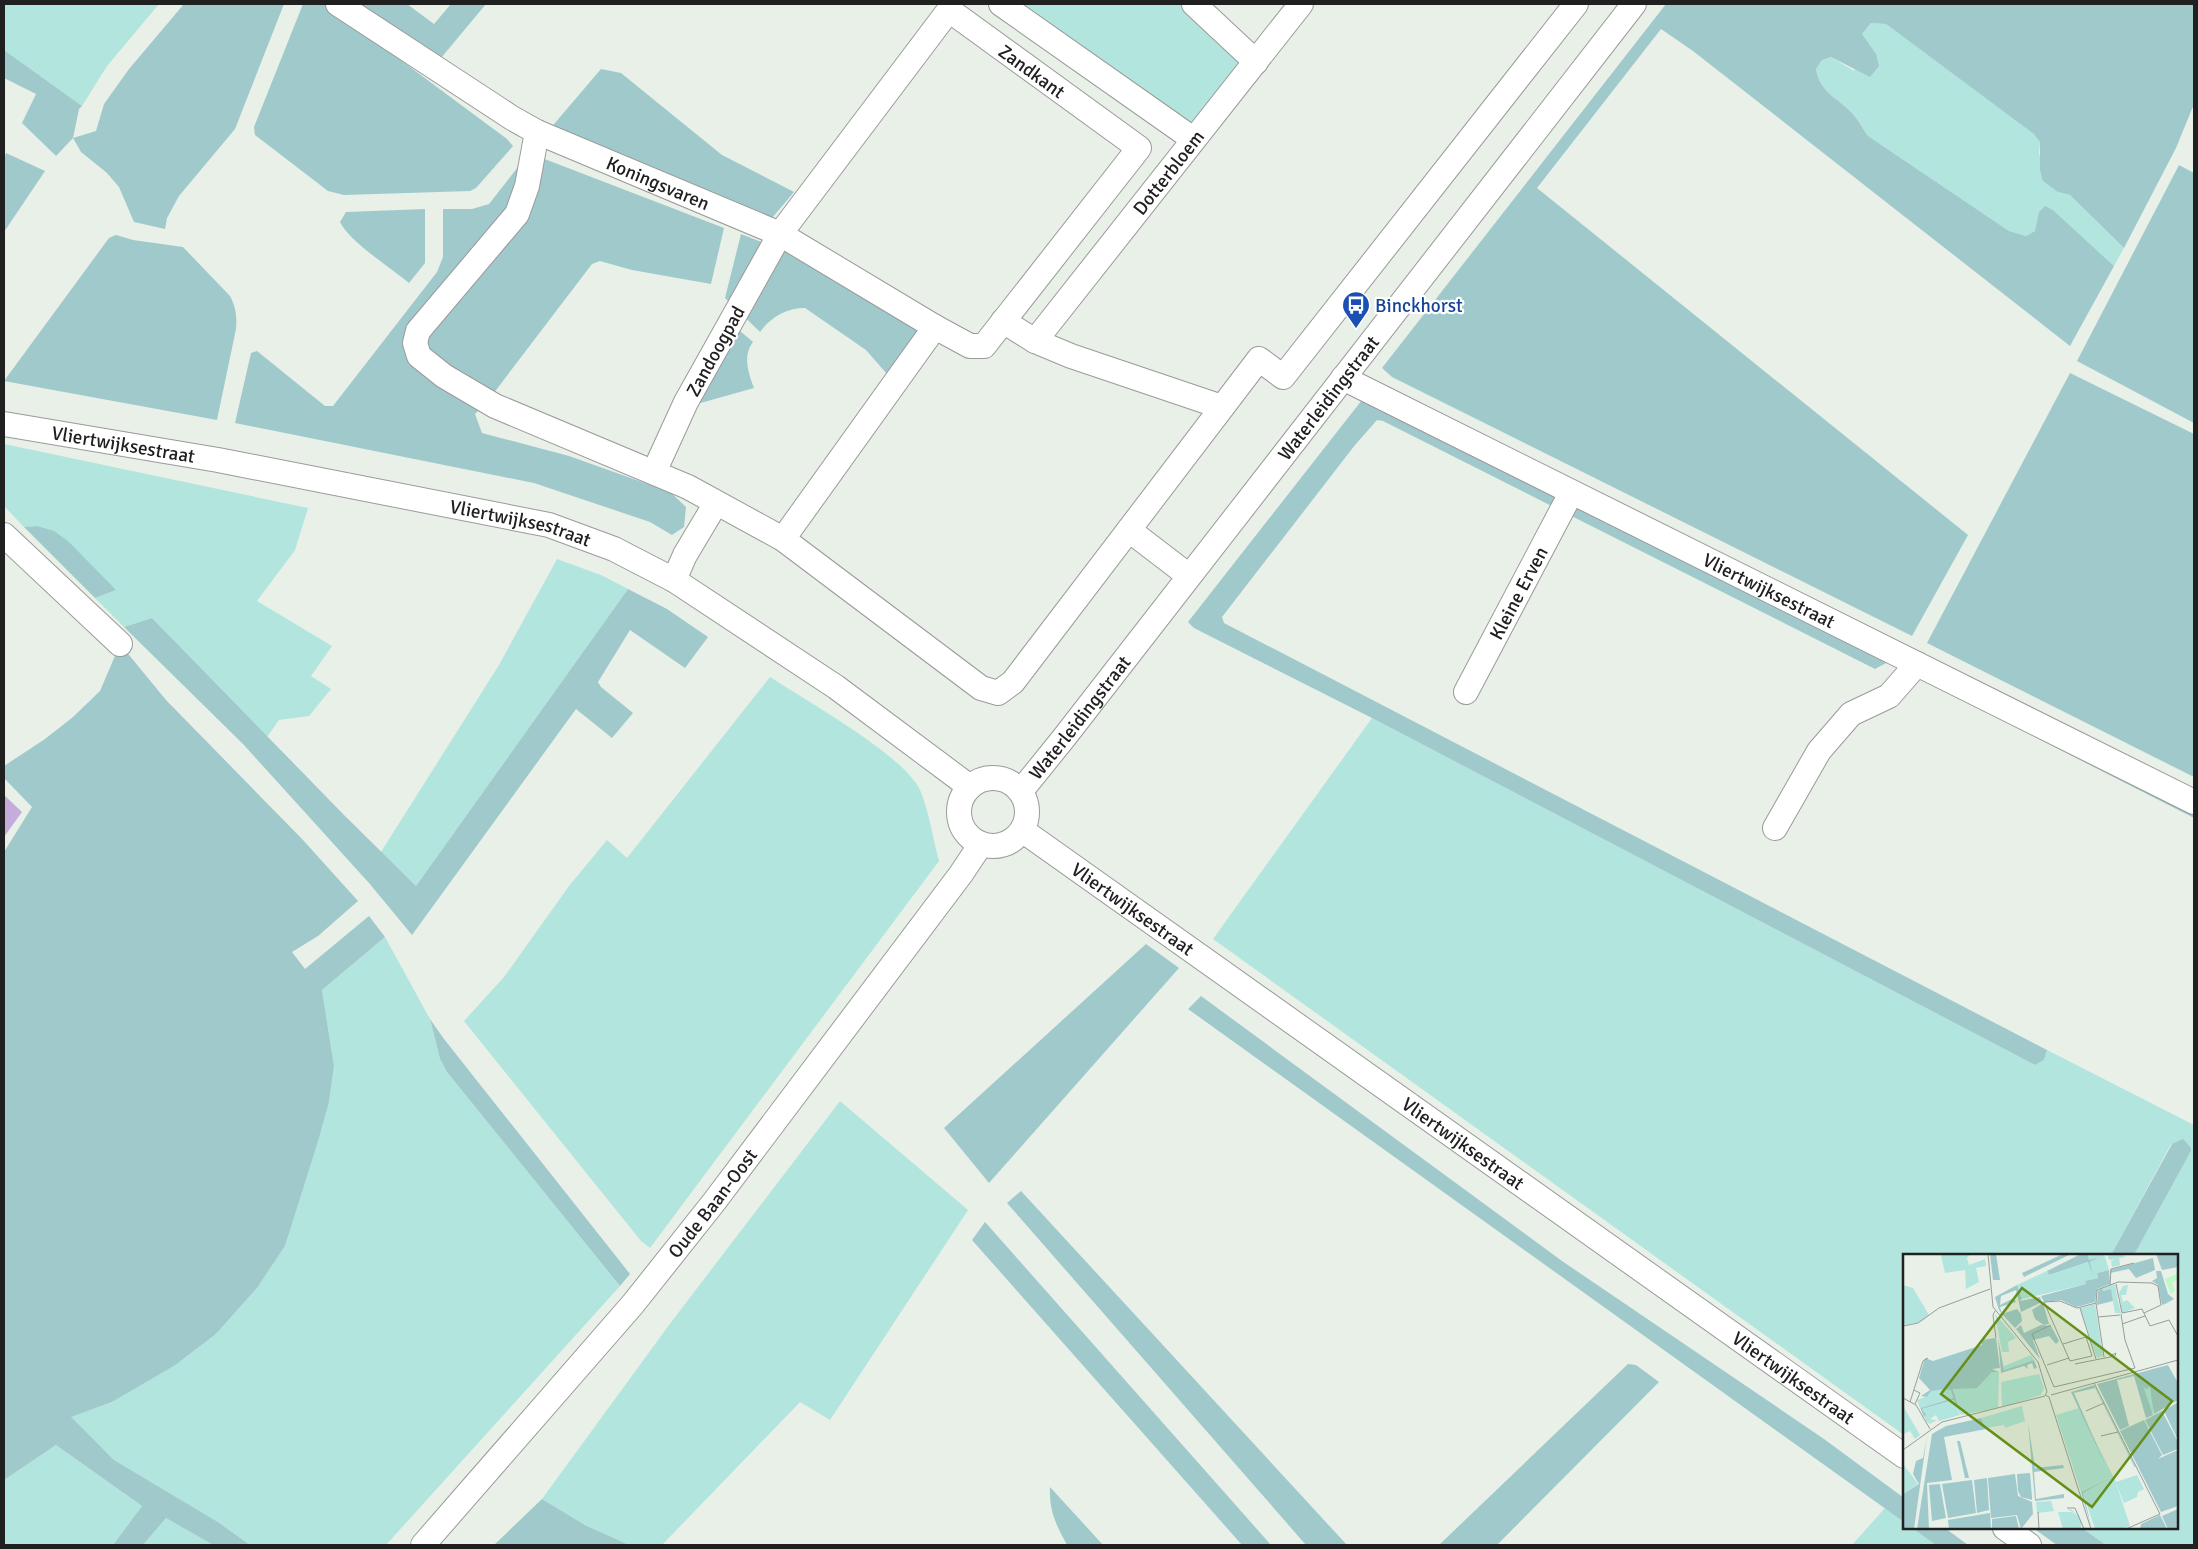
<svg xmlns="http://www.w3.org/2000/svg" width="2198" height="1549" font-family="Signika,sans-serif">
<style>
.grass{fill:#b2e5de}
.forest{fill:#a0c9cc}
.water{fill:#c6acda}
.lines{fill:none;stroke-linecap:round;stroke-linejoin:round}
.minor-casing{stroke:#9a9a9a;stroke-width:26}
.minor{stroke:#fff;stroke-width:24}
.labels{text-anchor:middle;stroke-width:4.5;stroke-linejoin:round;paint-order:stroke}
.street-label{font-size:19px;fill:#202020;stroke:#fff}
.transit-label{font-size:19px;fill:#164399;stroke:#fff;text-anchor:start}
.inset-road{fill:none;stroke:#989d98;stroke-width:1}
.view{fill:#658f16;fill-opacity:0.15;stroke:#658f16;stroke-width:2.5}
.inset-edge{fill:none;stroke:#202020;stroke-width:2.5}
</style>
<rect width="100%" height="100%" fill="#e8f0e8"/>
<g class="grass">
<polygon points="4,4 159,4 107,66 82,106 4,50"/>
<polygon points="1013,4 1182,4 1235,54 1240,62 1192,125"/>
<path d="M 1871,23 L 1886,24 L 2035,134 L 2040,142 L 2039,154 L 2058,192 L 2070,195 L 2124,248 L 2114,266 L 2053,210 L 2035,231 L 2026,236 L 2009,231 L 1868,136 C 1863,128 1858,119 1852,113 C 1837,97 1820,93 1816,69 L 1822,60 L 1831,57 L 1854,71 L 1868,43 L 1862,34 Z"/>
<polygon points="4,444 308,508 295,550 257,601 332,646 311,676 331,689 309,716 279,720 267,737 152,618 124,627 95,598 116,590 37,526 24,527 4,506"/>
<polygon points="557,559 601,575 628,589 416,886 381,852 499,665"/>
<path d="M 770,677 C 805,700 905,756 920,790 C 929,810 933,840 939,861 L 650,1248 L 641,1241 L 464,1021 L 504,977 L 569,886 L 607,840 L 627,858 Z"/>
<polygon points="1372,718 2035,1065 2044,1060 2047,1050 2194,1125 2194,1545 2106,1545 2082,1528 2177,1528 2177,1255 2134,1255 2191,1151 2171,1144 2111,1255 1904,1255 1904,1435 1213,939"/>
<polygon points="385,937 430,1019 440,1059 447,1072 620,1286 386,1545 250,1545 218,1522 114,1460 70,1417 112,1402 174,1366 216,1334 257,1288 285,1246 329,1102 334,1066 322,990"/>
<polygon points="840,1101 968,1210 830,1420 800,1402 662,1545 629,1545 585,1525 542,1499 669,1325"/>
<polygon points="56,1445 142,1506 113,1545 4,1545 4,1480"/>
<polygon points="1885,1508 1904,1522 1904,1528 1912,1528 1936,1545 1852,1545"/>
<polygon points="166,1518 213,1545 143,1545"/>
</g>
<g class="forest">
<polygon points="184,4 284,4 235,129 179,196 167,218 165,229 134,222 119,187 107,173 81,152 73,138 56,156 22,123 36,94 4,78 4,50 82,106 79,109 73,138 96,131 104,104 129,69"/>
<polygon points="303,4 325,4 507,139 513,146 476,188 470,191 344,195 328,191 255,135 254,127"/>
<polygon points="363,4 407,4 434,24 451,4 486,4 441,58 362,5"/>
<path d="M 1666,4 L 2194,4 L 2194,104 L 2176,148 L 2124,248 L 2070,195 L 2058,192 L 2043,181 L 2040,170 L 2040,142 L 2034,134 L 1886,24 L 1871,23 L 1862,34 L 1876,54 L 1879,66 L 1870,77 L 1831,57 L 1822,60 L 1816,69 C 1820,93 1837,97 1852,113 C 1858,119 1863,129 1868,136 L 2009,231 L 2026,236 L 2035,231 L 2039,212 L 2045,206 L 2053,210 L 2114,266 L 2070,346 L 1693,51 L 1661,29 L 1537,188 L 1968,535 L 1912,636 L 1392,377 L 1382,368 Z"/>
<polygon points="601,69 621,73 722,155 794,192 772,218 549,130"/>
<polygon points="6,153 45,171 4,232 4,159"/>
<polygon points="525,158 542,158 724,228 711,284 632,270 600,261 592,264 490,398 475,414 482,433 569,456 670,492 686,507 684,527 672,535 650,522 534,483 235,423 251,353 257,351 325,406 333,406 437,272 443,257 443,209 472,209 489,204"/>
<polygon points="2179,165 2194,173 2194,423 2077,361"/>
<path d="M 425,209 L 425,263 L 409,283 C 391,268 350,242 340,222 L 346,212 Z"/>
<path d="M 741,234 L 805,259 L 923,332 L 887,374 L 866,350 L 805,308 C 786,308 771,317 760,332 L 725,298 Z"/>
<path d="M 116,235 L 133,240 L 183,247 L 230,296 C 236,307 237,317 236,329 L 217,420 L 4,381 L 109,238 Z"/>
<path d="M 727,320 L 753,342 C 742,356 749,374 754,388 L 697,404 Z"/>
<polygon points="2070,373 2194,434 2194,777 1927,643"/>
<polygon points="1362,400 2194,810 2194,818 1888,662 1875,669 1383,421 1377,420 1355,445 1222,617 1224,623 2047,1050 2044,1060 2035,1065 1372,718 1194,628 1188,622"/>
<polygon points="37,526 54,531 68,541 116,590 95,598 24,527"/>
<polygon points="628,589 667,609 708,637 685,668 630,630 598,682 601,687 633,713 612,738 576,709 412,935 369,883 243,744 124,627 152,618 345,816 416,886"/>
<polygon points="120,644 166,700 303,840 358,901 318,936 292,952 305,969 369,916 385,937 322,990 334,1066 329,1102 318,1141 285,1246 257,1288 216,1334 174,1366 112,1402 71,1417 114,1460 218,1522 250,1545 213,1545 166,1518 143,1545 113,1545 142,1506 56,1445 4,1480 4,852 32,807 4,778 4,766 45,739 73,717 100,691"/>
<polygon points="1146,944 1179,968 989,1183 944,1128"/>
<polygon points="1201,996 1562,1261 1824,1439 1904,1498 1904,1522 1188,1009"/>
<polygon points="430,1019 444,1039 630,1274 620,1286 447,1072 440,1059"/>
<polygon points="2183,1139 2191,1148 2191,1151 2134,1255 2111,1255 2172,1144"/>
<polygon points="1021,1191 1347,1545 1306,1545 1007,1203"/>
<polygon points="985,1222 1271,1545 1242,1545 972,1240"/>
<polygon points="1628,1364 1636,1365 1659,1382 1497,1545 1439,1545"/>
<path d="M 1050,1487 L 1103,1545 L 1067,1545 C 1056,1524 1049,1512 1050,1487 Z"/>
<polygon points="542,1499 585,1525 629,1545 494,1545"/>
<polygon points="1912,1528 1945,1528 1968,1545 1936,1545"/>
<polygon points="2033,1528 2082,1528 2106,1545 2057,1545"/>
</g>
<polygon class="water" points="4,795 22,812 4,837"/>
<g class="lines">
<g class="minor-casing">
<g id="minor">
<path id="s1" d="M 338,4 L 512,118 L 537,132 L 780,234 L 935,327 L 970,346 L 984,346 L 1139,148 L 949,10 L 780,234 L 686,402 L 654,472"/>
<polyline points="1001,4 1193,139"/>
<polyline points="1194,4 1256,62"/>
<polyline points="537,132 527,186 517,214 418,331 415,343 419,356 444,376 495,406 688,487 783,539 981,688 998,693 1013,682 1259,359 1283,377 1576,4"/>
<polyline points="1003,321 1035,341 1071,356 1222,407"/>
<path id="s2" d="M 1035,341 L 1301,4"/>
<path id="s3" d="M 1343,378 L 2194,802"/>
<path id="s4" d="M 4,424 L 218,460 L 549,525 L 614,549 L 674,580 L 836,687 L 970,787"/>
<polyline points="1129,530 1189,576"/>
<polyline points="4,535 120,644"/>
<polyline points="783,539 935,327"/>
<polyline points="674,580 685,555 716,503"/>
<path id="s5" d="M 1466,692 L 1571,493"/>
<circle cx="993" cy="812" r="34"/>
<path id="s6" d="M 1021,791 L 1063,739 L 1634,4"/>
<polyline points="1775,828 1819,751 1851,714 1889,696 1917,664"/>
<path id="s7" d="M 1022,830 L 1904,1456"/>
<polyline points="2005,1528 2029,1545"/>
<path id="s8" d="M 423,1545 L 633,1304 L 714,1202 L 961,874 L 981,844"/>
</g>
</g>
<use href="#minor" class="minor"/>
</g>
<defs>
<g id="bus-pin" transform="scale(1.4375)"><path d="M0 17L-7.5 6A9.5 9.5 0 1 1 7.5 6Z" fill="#1a4fb4" stroke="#fff"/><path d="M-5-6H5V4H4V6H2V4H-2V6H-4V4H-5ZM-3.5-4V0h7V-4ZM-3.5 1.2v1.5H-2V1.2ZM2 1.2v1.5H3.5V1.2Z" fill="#fff"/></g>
</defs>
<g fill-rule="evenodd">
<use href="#bus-pin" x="1356" y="305"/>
</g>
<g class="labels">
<g class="street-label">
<text transform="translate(1032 71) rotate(36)" y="7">Zandkant</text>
<text dy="7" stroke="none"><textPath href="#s2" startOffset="215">Dotterbloem</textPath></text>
<text dy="7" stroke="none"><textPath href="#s1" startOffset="368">Koningsvaren</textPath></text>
<text transform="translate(715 351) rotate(-61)" y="7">Zandoogpad</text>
<text dy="7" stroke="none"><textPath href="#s6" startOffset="499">Waterleidingstraat</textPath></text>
<text dy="7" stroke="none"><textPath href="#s4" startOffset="121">Vliertwijksestraat</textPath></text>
<text dy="7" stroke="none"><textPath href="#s4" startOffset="526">Vliertwijksestraat</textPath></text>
<text dy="7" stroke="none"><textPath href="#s3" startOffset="476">Vliertwijksestraat</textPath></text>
<text dy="7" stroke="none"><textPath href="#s5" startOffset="112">Kleine Erven</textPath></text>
<text dy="7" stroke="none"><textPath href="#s6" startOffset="94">Waterleidingstraat</textPath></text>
<text dy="7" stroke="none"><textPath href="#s7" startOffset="136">Vliertwijksestraat</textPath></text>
<text dy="7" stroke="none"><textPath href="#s7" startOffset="541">Vliertwijksestraat</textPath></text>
<text dy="7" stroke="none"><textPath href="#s8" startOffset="448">Oude Baan-Oost</textPath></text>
<text dy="7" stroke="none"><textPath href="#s7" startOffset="946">Vliertwijksestraat</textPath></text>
</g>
<g class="transit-label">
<text x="1375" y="312">Binckhorst</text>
</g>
</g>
<g transform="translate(1903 1254)">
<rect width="275" height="275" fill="#e8f0e8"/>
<path d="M 20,0 L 67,0 L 64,4 L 66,11 L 82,5 L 83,12 L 73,14 L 76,28 L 63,35 L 62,16 L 42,19 L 38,1 ZM 185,0 L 201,0 L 206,16 L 194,19 L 195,24 L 182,27 L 183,30 L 119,45 L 114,31 L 144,17 L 146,21 L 186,8 L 190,21 L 187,8 L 197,3 L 186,7 ZM 204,0 L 221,0 L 222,3 L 216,4 L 217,11 L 209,13 L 208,7 L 212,5 L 206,6 ZM 212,30 L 215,48 L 218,59 L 212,59 L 208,36 L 200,37 L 199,34 ZM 0,31 L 10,34 L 26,61 L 17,68 L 0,71 ZM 225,31 L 223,41 L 218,41 L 220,48 L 224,46 L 232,54 L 219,59 L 216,39 L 220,32 ZM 192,50 L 200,102 L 194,104 L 177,54 ZM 92,60 L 113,84 L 105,88 L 106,98 L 99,98 ZM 128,101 L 131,106 L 101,116 L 101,112 ZM 89,118 L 96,118 L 95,154 L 58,161 L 50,134 L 74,134 ZM 136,120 L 141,134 L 138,141 L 99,153 L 98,128 ZM 239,133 L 247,133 L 251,148 L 250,161 ZM 35,135 L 48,135 L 50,144 L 18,154 L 14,146 L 25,142 L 27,137 ZM 52,146 L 57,161 L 36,167 L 33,161 L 27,165 L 34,166 L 27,170 L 23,167 L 19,155 ZM 0,152 L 17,181 L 12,185 L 7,177 L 0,180 ZM 119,152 L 122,167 L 102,174 L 101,171 L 83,174 L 78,164 ZM 176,154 L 213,228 L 234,221 L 241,235 L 235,238 L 234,243 L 221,249 L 213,229 L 227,272 L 219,275 L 192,275 L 180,239 L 209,225 L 178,238 L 153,161 ZM 0,210 L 15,230 L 0,240 ZM 148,247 L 151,257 L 134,259 L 133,248 ZM 167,255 L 176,261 L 181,275 L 178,269 L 178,275 L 160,275 L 155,258 L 169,258 L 176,263 L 172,259 L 165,256 Z" fill="#b2e5de"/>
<path d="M 87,0 L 93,0 L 97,26 L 90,26 ZM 160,0 L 168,0 L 121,23 L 119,19 ZM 178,0 L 185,0 L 186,6 L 197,3 L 187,8 L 190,21 L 185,8 L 146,21 L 144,17 ZM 253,0 L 275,0 L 275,13 L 259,16 ZM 250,4 L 252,16 L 233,24 L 226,15 L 207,19 L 207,16 ZM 206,16 L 207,30 L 194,35 L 192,48 L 173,53 L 158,46 L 141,48 L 138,42 L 183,30 L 182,27 L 195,24 L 194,19 ZM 253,17 L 258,17 L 265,40 L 271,45 L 262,50 L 259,51 L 255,31 L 249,27 L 254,24 ZM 114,31 L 119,45 L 117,47 L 137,43 L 139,48 L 118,58 L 113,36 L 98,42 L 97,51 L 111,44 L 113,48 L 97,53 L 99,60 L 114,55 L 118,60 L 119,67 L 112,74 L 98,59 L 96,56 L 92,43 ZM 199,34 L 200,37 L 208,35 L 210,47 L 194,51 L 195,37 ZM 140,49 L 146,70 L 141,71 L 132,65 L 129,56 ZM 118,71 L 121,79 L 138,71 L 148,72 L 156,87 L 153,90 L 146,82 L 130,86 L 137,105 L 113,75 ZM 95,83 L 101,116 L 131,106 L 134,114 L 131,115 L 129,109 L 124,111 L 125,115 L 121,112 L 98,119 ZM 93,84 L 97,114 L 89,115 L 96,118 L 89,118 L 74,134 L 50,135 L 58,161 L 51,146 L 19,155 L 23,161 L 21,163 L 14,146 L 18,154 L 50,144 L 48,136 L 42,135 L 28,137 L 24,143 L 18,142 L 27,136 L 16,124 L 22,104 L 30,107 L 79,91 L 78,86 ZM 265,111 L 275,129 L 275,146 L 251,160 L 247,133 L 243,135 L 240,132 L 250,161 L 243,164 L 231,122 L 214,126 L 226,172 L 217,176 L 194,130 ZM 191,131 L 232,212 L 232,214 L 192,134 L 171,139 L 203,212 L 168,138 ZM 275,148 L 275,186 L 261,157 ZM 259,157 L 275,188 L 275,195 L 260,201 L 242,166 ZM 78,164 L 83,175 L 41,183 L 49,226 L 24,229 L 26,275 L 14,275 L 29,180 L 43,172 ZM 241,166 L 259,201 L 255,205 L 275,196 L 275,252 L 258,258 L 217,177 ZM 125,168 L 132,214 L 160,211 L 161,214 L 131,218 L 133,245 L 161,240 L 161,244 L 132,247 ZM 24,182 L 11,275 L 0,275 L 0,240 L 16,230 L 10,220 L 13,207 L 20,204 ZM 54,187 L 57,187 L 66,224 L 62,224 ZM 127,219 L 129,243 L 129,246 L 118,243 L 115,237 L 114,220 ZM 112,220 L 115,242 L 129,248 L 130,260 L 118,275 L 114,261 L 88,264 L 85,224 ZM 84,224 L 86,256 L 74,259 L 71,226 ZM 209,224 L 180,239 L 189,275 L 178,238 ZM 69,226 L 73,259 L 45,264 L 39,230 ZM 37,230 L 43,264 L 29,267 L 26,231 ZM 275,255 L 275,275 L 265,275 L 259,262 ZM 87,259 L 88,275 L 46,275 L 45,266 ZM 257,261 L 264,275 L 237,275 L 238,270 ZM 113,262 L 116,275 L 89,275 L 89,265 Z" fill="#a0c9cc"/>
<path d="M 275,19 L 275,25 L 269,29 L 272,37 L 268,40 L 262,25 Z" fill="#bcf9c5"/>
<path class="inset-road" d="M 85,0 L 90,53 L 135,108 L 144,138 L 142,141 L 146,143 L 188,275M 213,30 L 219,59 L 239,55 L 247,72 L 266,66 L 275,82M 207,31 L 208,15 L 231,9M 177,54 L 193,105M 92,57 L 90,61 L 93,84M 218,60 L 222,86 L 232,114M 195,63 L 217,61M 219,70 L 242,62M 148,71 L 129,80 L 151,133 L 232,114M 0,72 L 15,69 L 36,54 L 87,35M 160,90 L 183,83 L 189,102 L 167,107 L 141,48 L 157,47 L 174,54 L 193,49M 201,103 L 193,49 L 194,36 L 215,28 L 249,29 L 255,32 L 258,51 L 241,59M 172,110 L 212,102 L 213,99 L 209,101M 144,111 L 166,104M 191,129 L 257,260 L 223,275M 11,136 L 17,139 L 12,150M 148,141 L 275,106M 0,144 L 13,151 L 27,175M 7,148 L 20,107 L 25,104M 183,157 L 201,149M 198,182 L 215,178M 0,196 L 39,168 L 142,142M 164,254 L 172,254 L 181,275M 135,258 L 136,275"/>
<path class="view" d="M 119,34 L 269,147 L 189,253 L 38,140 Z"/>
<rect width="275" height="275" class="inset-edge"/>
</g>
<rect width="2198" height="1549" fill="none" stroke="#202020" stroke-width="10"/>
</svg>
